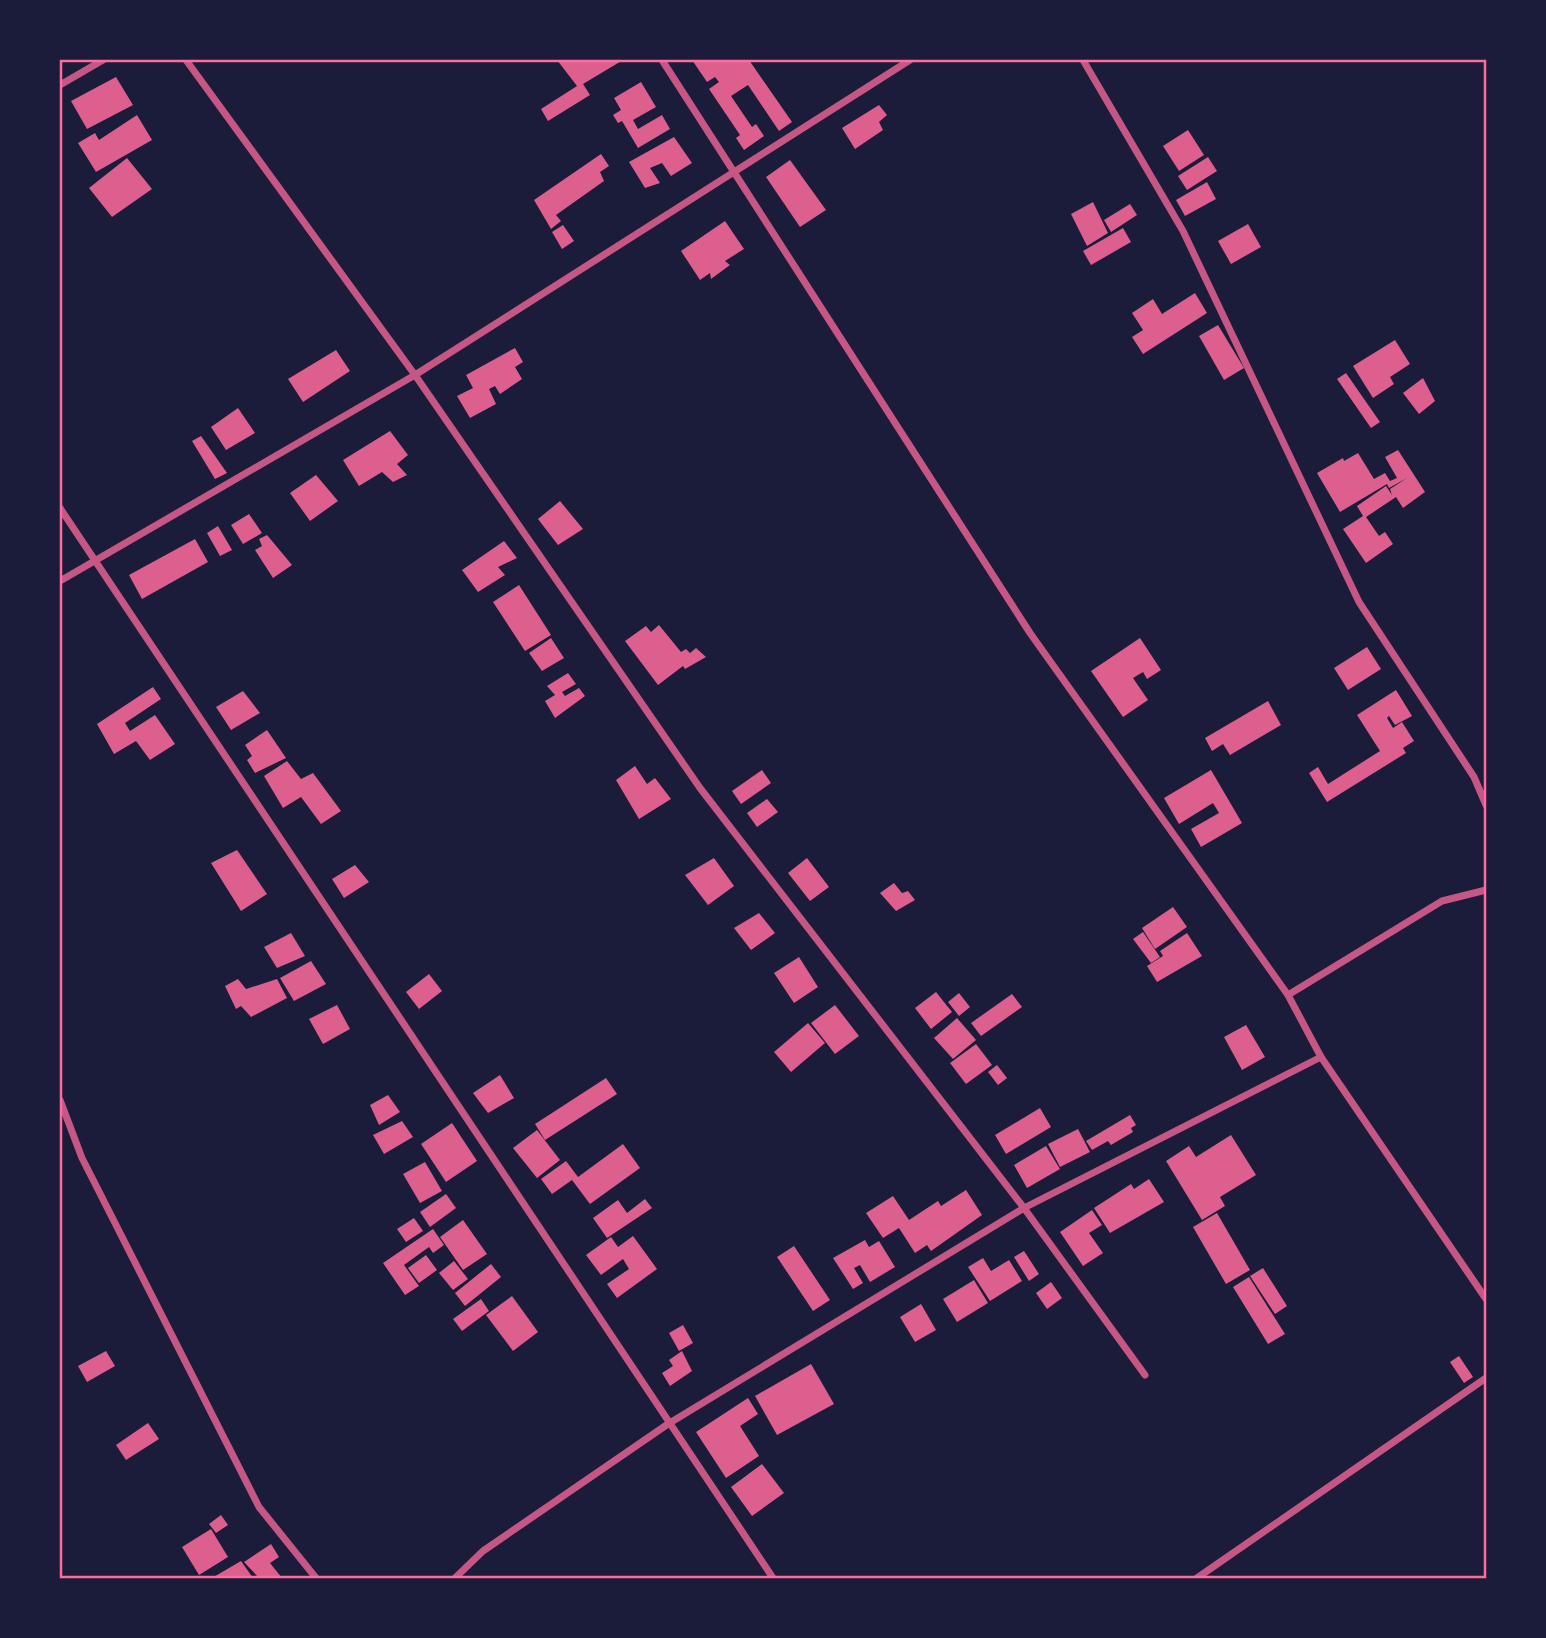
<svg xmlns="http://www.w3.org/2000/svg" width="1546" height="1638" font-family="Montserrat,sans-serif">
<style>
.building{fill:#dd5f8e}
.lines{fill:none;stroke-linecap:round;stroke-linejoin:round}
.minor{stroke:#c65784;stroke-width:7}
.neatline{fill:none;stroke:#ff6b9d;stroke-width:2.5}
</style>
<rect width="100%" height="100%" fill="#1b1b3a"/>
<g class="building">
<polygon points="557,60 623,60 583,84 590,95 548,121 541,109 577,86"/>
<polygon points="692,60 730,60 732,62 749,60 792,122 779,131 748,85 731,96 752,127 756,124 764,136 744,150 736,138 740,135 709,89 719,82 715,77 707,82"/>
<polygon points="116,77 133,105 87,129 71,101"/>
<polygon points="641,82 656,107 633,120 638,129 662,115 670,129 638,148 622,121 618,123 613,115 621,110 614,98"/>
<polygon points="879,105 887,115 879,122 883,130 855,149 842,128"/>
<polygon points="137,115 152,140 96,172 78,143 95,133 99,140"/>
<polygon points="1188,130 1204,155 1179,171 1163,146"/>
<polygon points="674,137 692,163 671,176 662,163 650,168 660,183 645,188 629,162"/>
<polygon points="601,154 609,166 600,172 604,181 556,215 561,221 551,229 534,200"/>
<polygon points="1208,157 1217,171 1187,190 1178,176"/>
<polygon points="127,158 152,189 112,217 89,188"/>
<polygon points="790,160 826,210 800,227 766,177"/>
<polygon points="1207,182 1216,199 1185,216 1176,200"/>
<polygon points="1093,202 1108,233 1087,246 1071,214"/>
<polygon points="1130,204 1137,215 1111,232 1104,220"/>
<polygon points="725,221 744,249 725,261 730,265 711,279 710,273 700,280 681,251"/>
<polygon points="1248,224 1261,247 1231,264 1218,241"/>
<polygon points="563,225 574,241 562,249 552,232"/>
<polygon points="1123,228 1131,242 1091,265 1083,251"/>
<polygon points="1195,293 1207,313 1143,354 1132,337 1143,330 1132,313 1153,299 1162,314"/>
<polygon points="1218,325 1244,368 1224,380 1199,336"/>
<polygon points="1395,340 1410,364 1390,377 1394,384 1373,398 1353,366"/>
<polygon points="515,348 523,362 515,367 522,379 500,394 495,386 489,389 496,404 470,418 457,396 473,388 466,375"/>
<polygon points="336,350 350,371 303,402 288,379"/>
<polygon points="1346,373 1380,422 1371,428 1337,379"/>
<polygon points="1423,378 1435,401 1419,414 1403,393"/>
<polygon points="238,408 255,433 226,450 211,427"/>
<polygon points="390,431 408,455 397,464 407,475 393,482 382,472 359,486 343,460"/>
<polygon points="201,436 227,473 215,479 192,441"/>
<polygon points="1398,450 1425,492 1403,508 1396,497 1366,517 1379,536 1385,532 1393,544 1366,563 1343,529 1363,516 1357,506 1386,486 1392,495 1390,489 1407,478 1389,488 1387,484 1340,512 1317,473 1343,458 1344,461 1358,453 1374,479 1385,473 1390,481 1397,478 1385,457"/>
<polygon points="316,475 338,501 310,521 290,493"/>
<polygon points="560,501 583,529 558,545 538,519"/>
<polygon points="249,514 262,533 243,544 231,525"/>
<polygon points="218,526 232,550 220,556 207,533"/>
<polygon points="267,535 292,565 273,578 255,550 262,546 259,539"/>
<polygon points="195,539 208,562 142,599 129,575"/>
<polygon points="504,541 517,558 498,567 505,575 478,592 462,570"/>
<polygon points="519,585 551,635 525,651 493,602"/>
<polygon points="659,625 681,652 686,649 690,653 696,648 706,657 685,669 683,666 658,685 625,641 646,626 651,632"/>
<polygon points="551,638 564,658 542,671 529,653"/>
<polygon points="1140,638 1161,670 1147,679 1143,672 1133,678 1148,700 1123,717 1091,671"/>
<polygon points="1367,647 1381,669 1348,690 1334,668"/>
<polygon points="568,673 576,684 562,692 565,696 579,688 585,696 555,718 545,701 555,695 547,686"/>
<polygon points="153,687 161,699 125,723 130,731 155,715 175,744 150,760 136,741 114,754 97,724"/>
<polygon points="1396,690 1412,716 1395,725 1389,716 1387,718 1393,728 1402,722 1414,741 1403,748 1406,753 1327,802 1309,773 1318,767 1328,784 1380,751 1357,715"/>
<polygon points="243,691 260,713 231,730 216,707"/>
<polygon points="1268,701 1281,725 1230,755 1223,744 1212,751 1205,738"/>
<polygon points="267,730 286,758 255,773 247,760 252,756 245,745"/>
<polygon points="287,761 301,779 313,773 341,811 321,824 301,797 283,808 264,776"/>
<polygon points="635,766 647,784 655,778 671,799 639,819 616,780"/>
<polygon points="762,770 771,783 741,804 732,791"/>
<polygon points="1211,770 1242,823 1201,847 1191,829 1219,813 1213,803 1179,824 1164,798"/>
<polygon points="767,799 778,812 757,827 747,813"/>
<polygon points="237,850 267,894 241,911 211,863"/>
<polygon points="714,858 734,886 708,905 685,875"/>
<polygon points="807,858 829,887 810,901 788,873"/>
<polygon points="355,865 369,882 344,898 332,879"/>
<polygon points="894,883 902,893 908,891 915,900 896,911 880,893"/>
<polygon points="1173,907 1187,927 1155,949 1142,928"/>
<polygon points="759,913 775,933 751,950 734,928"/>
<polygon points="1143,932 1160,957 1151,963 1133,939"/>
<polygon points="291,933 305,956 277,968 264,947"/>
<polygon points="1187,933 1202,956 1157,982 1147,966 1163,956 1160,951"/>
<polygon points="799,957 818,987 794,1003 774,973"/>
<polygon points="311,961 326,984 294,1001 280,978"/>
<polygon points="429,974 442,991 419,1009 406,992"/>
<polygon points="238,979 246,989 277,979 287,998 251,1017 241,1006 236,1009 225,986"/>
<polygon points="936,992 952,1012 931,1029 915,1008"/>
<polygon points="959,993 970,1007 959,1016 948,1002"/>
<polygon points="1012,994 1022,1007 981,1036 971,1023"/>
<polygon points="337,1005 350,1029 323,1044 309,1019"/>
<polygon points="835,1005 859,1036 835,1054 811,1023"/>
<polygon points="957,1018 976,1040 953,1059 934,1038"/>
<polygon points="808,1023 825,1043 791,1072 774,1052"/>
<polygon points="1246,1025 1265,1057 1242,1070 1224,1037"/>
<polygon points="976,1044 992,1065 966,1084 950,1063"/>
<polygon points="997,1065 1007,1078 998,1085 988,1072"/>
<polygon points="500,1075 514,1098 488,1113 473,1093"/>
<polygon points="606,1078 617,1094 545,1140 535,1124"/>
<polygon points="388,1095 400,1112 379,1125 370,1105"/>
<polygon points="1040,1108 1051,1127 1006,1154 995,1135"/>
<polygon points="1130,1115 1136,1125 1131,1128 1133,1132 1111,1145 1108,1141 1092,1150 1086,1141"/>
<polygon points="402,1121 413,1137 384,1154 373,1135"/>
<polygon points="452,1123 477,1161 446,1182 421,1144"/>
<polygon points="1078,1129 1090,1152 1060,1167 1048,1144"/>
<polygon points="537,1130 560,1160 537,1178 513,1148"/>
<polygon points="1231,1135 1256,1175 1220,1197 1225,1206 1202,1220 1166,1161 1189,1146 1196,1157"/>
<polygon points="623,1144 640,1168 590,1204 572,1180 552,1194 541,1179 566,1161 578,1177"/>
<polygon points="1046,1146 1060,1169 1027,1188 1014,1165"/>
<polygon points="425,1162 442,1191 420,1203 403,1174"/>
<polygon points="1149,1179 1164,1202 1110,1233 1094,1208 1131,1184 1134,1189"/>
<polygon points="966,1190 982,1215 931,1251 927,1245 915,1253 899,1228 883,1238 866,1213 893,1196 909,1220 938,1201 941,1206"/>
<polygon points="446,1194 456,1208 430,1227 420,1212"/>
<polygon points="645,1199 652,1208 607,1238 593,1218 618,1200 627,1213"/>
<polygon points="1092,1210 1102,1225 1089,1233 1103,1253 1083,1266 1060,1232"/>
<polygon points="1217,1213 1250,1270 1226,1284 1193,1227"/>
<polygon points="414,1218 423,1231 406,1242 397,1229"/>
<polygon points="463,1220 487,1254 463,1270 440,1237"/>
<polygon points="433,1229 444,1245 433,1253 429,1247 404,1265 419,1286 405,1295 383,1263"/>
<polygon points="633,1236 657,1269 617,1298 607,1284 629,1269 623,1259 601,1275 586,1255 611,1237 618,1247"/>
<polygon points="865,1240 869,1247 879,1241 895,1267 870,1282 860,1265 854,1268 863,1283 853,1289 833,1258"/>
<polygon points="794,1246 830,1300 813,1311 777,1257"/>
<polygon points="1024,1251 1039,1274 1029,1281 1014,1257"/>
<polygon points="426,1255 437,1270 419,1283 408,1268"/>
<polygon points="983,1258 991,1271 1009,1260 1022,1281 990,1301 968,1267"/>
<polygon points="454,1261 468,1279 453,1290 439,1273"/>
<polygon points="491,1264 501,1277 465,1306 455,1293"/>
<polygon points="1263,1268 1287,1306 1275,1314 1250,1276"/>
<polygon points="1249,1277 1285,1334 1268,1344 1233,1287"/>
<polygon points="974,1280 988,1303 957,1322 943,1299"/>
<polygon points="1051,1282 1062,1298 1047,1309 1036,1293"/>
<polygon points="512,1296 538,1332 513,1351 486,1315"/>
<polygon points="481,1299 489,1311 462,1331 453,1319"/>
<polygon points="921,1304 936,1330 915,1342 900,1317"/>
<polygon points="683,1325 693,1343 679,1351 669,1333"/>
<polygon points="106,1351 115,1366 87,1382 78,1366"/>
<polygon points="682,1351 692,1371 670,1386 662,1373 673,1366 669,1360"/>
<polygon points="1459,1356 1473,1377 1464,1383 1450,1362"/>
<polygon points="811,1364 834,1404 777,1435 755,1396"/>
<polygon points="748,1398 758,1414 740,1426 759,1456 726,1478 696,1432"/>
<polygon points="148,1423 159,1439 126,1460 116,1445"/>
<polygon points="762,1464 784,1493 752,1516 731,1487"/>
<polygon points="221,1515 228,1525 216,1533 209,1524"/>
<polygon points="211,1529 228,1557 199,1575 182,1547"/>
<polygon points="271,1544 279,1557 270,1563 282,1578 259,1578 244,1562"/>
<polygon points="241,1561 253,1578 212,1578"/>
</g>
<g class="lines">
<g class="minor">
<polyline points="186,60 415,375 700,788 1024,1208 1145,1375"/>
<polyline points="662,60 1030,633 1288,995 1321,1057 1486,1299"/>
<polyline points="1083,60 1183,231 1359,602 1474,777 1486,805"/>
<polyline points="60,85 103,60"/>
<polyline points="60,508 773,1578"/>
<polyline points="60,581 415,375 910,60"/>
<polyline points="1288,995 1442,901 1486,890"/>
<polyline points="60,1100 82,1158 259,1507 316,1578"/>
<polyline points="455,1578 483,1551 668,1424 1024,1208 1321,1057"/>
<polyline points="1197,1578 1486,1378"/>
</g>
</g>
<rect width="1546" height="1638" fill="none" stroke="#1b1b3a" stroke-width="122"/>
<rect x="61" y="61" width="1424" height="1516" class="neatline"/>
</svg>
